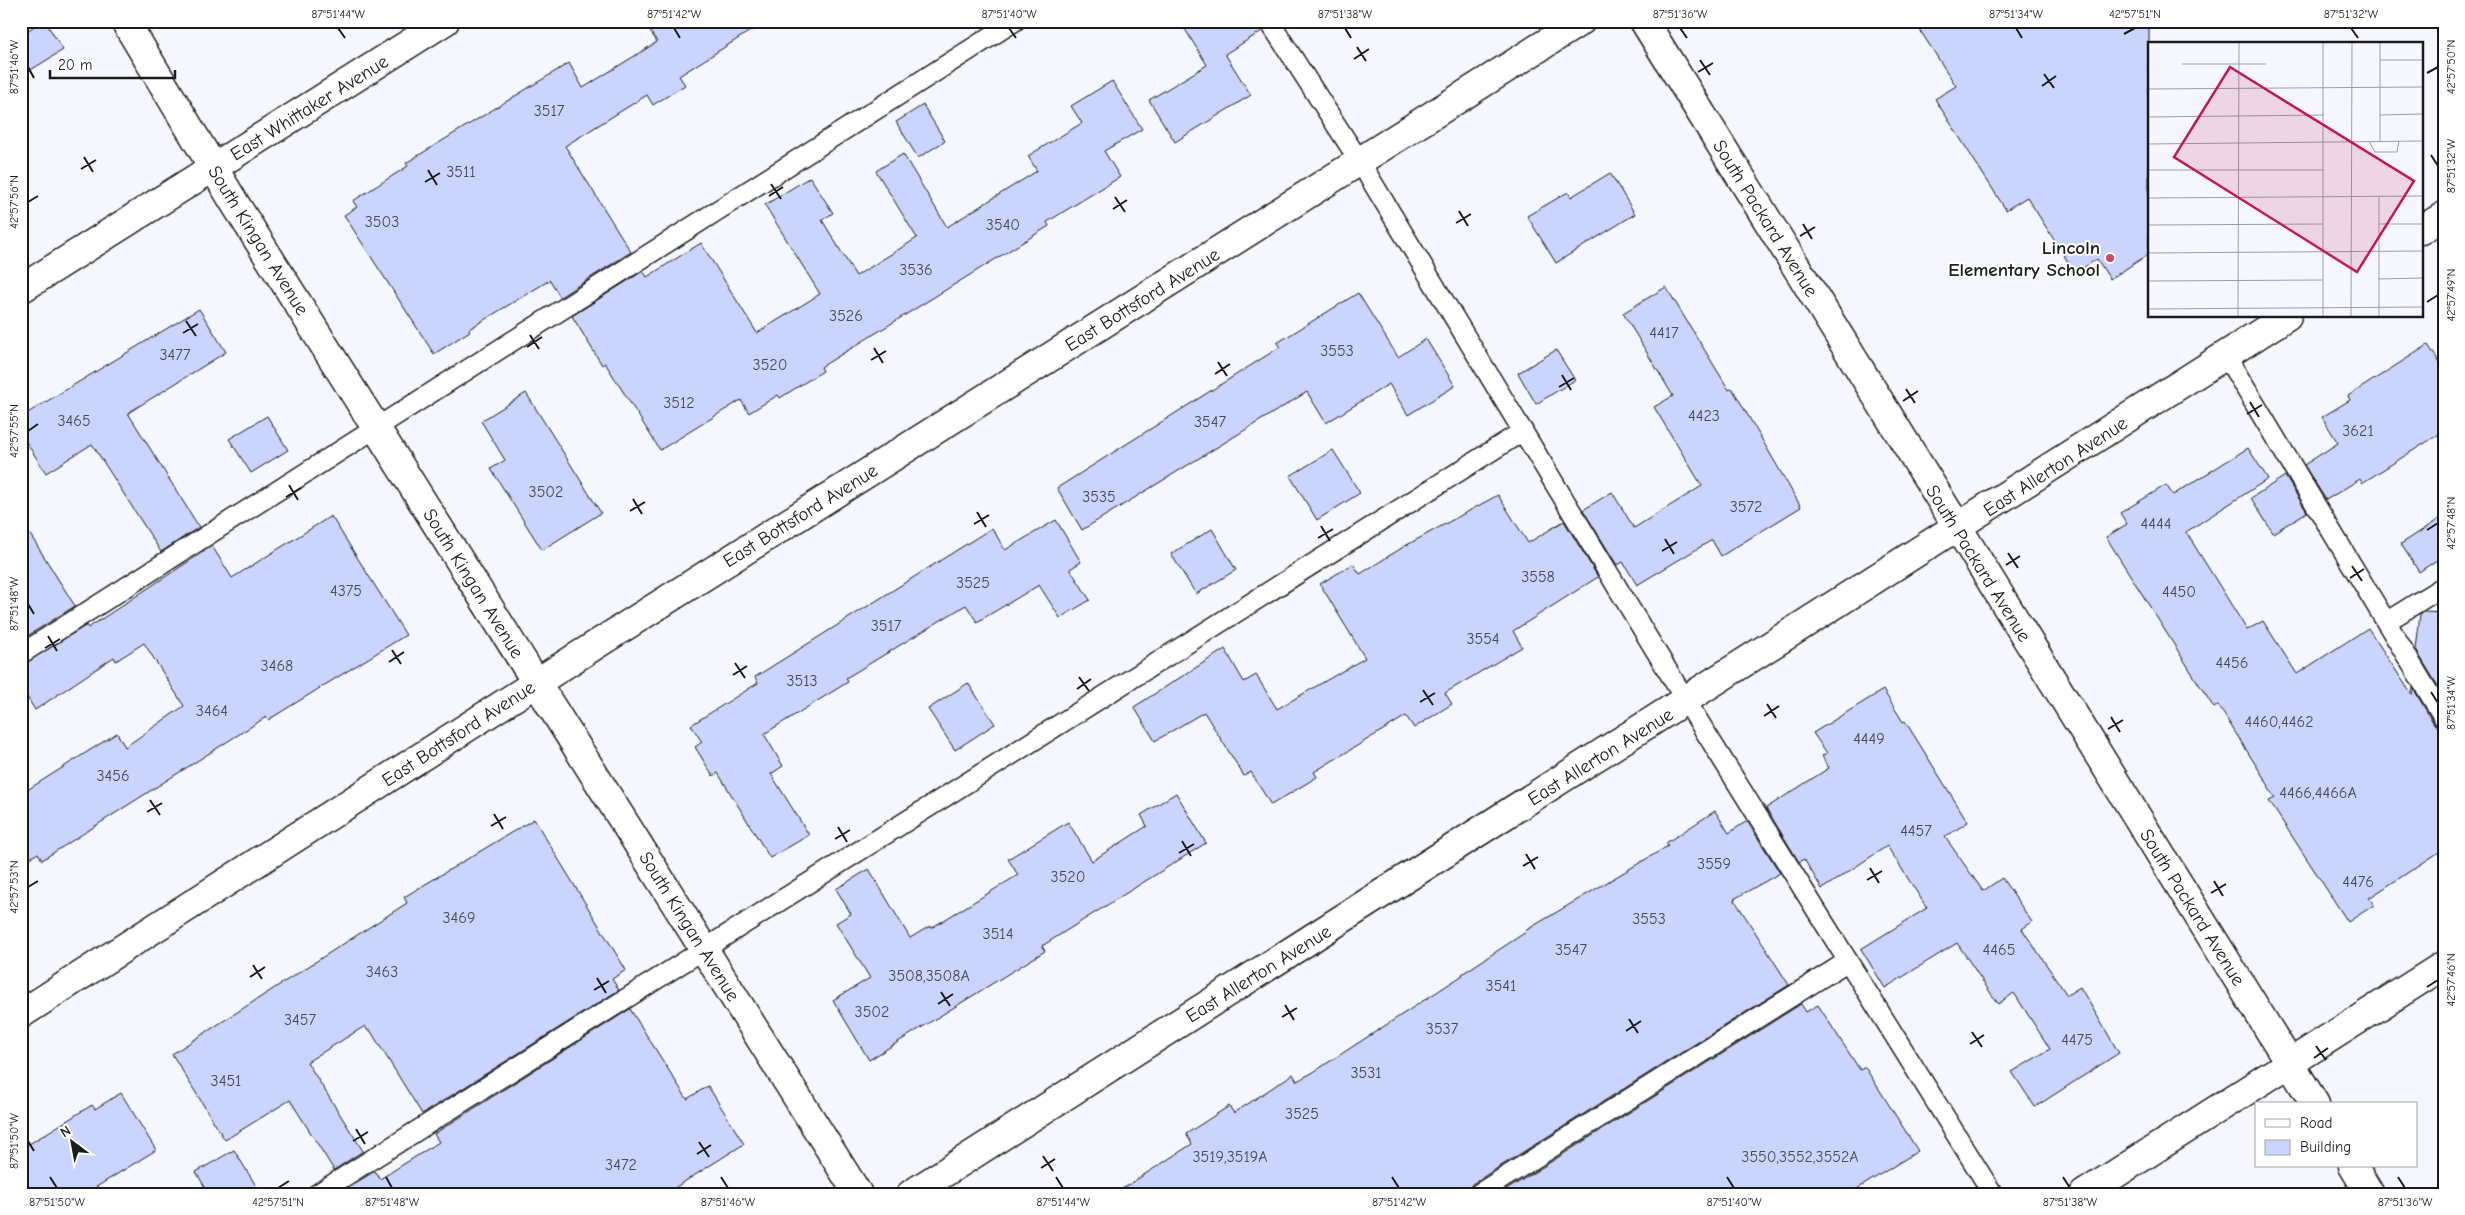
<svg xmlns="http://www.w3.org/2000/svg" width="2465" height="1215" font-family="'Comic Neue',sans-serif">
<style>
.building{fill:#cbd4fc;stroke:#1c1c1c}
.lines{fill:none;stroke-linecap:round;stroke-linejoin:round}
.lane-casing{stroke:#1c1c1c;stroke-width:22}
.street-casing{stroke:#1c1c1c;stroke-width:31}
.secondary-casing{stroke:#1c1c1c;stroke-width:31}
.lane{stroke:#fff;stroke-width:19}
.street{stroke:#fff;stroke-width:28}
.secondary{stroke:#fff;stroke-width:28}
.ticks{fill:none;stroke:#1c1c1c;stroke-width:2}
.poi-dot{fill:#d1495b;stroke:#fff;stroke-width:2}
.labels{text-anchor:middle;stroke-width:4;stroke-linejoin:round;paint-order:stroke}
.number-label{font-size:16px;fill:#484a54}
.street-label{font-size:19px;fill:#1c1c1c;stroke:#fff}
.poi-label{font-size:19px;font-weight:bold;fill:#1c1c1c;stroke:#fff;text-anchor:end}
.inset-road{fill:none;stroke:#9e9fa4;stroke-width:1}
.view{fill:#c2185b;fill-opacity:0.15;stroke:#c2185b;stroke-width:2.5}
.inset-edge{fill:none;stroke:#1c1c1c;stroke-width:2.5}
.neatline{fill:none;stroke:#1c1c1c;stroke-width:2}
.ticks-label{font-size:12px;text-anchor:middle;fill:#1c1c1c}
</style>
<rect width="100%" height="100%" fill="#f5f6fe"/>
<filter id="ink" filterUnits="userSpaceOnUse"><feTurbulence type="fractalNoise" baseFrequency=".02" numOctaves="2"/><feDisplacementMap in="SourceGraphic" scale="10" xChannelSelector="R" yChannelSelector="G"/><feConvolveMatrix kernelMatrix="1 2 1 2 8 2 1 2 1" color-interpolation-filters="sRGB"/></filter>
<g filter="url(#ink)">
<g class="building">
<polygon points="42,21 45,21 63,50 21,76 21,35"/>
<polygon points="644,21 766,21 679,76 685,85 653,105 647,95 565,146 631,252 560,297 550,280 469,329 470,331 434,354 344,215 357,207 353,201 408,166 406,163 569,63 583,88 657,42"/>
<polygon points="1180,21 1258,21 1262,31 1225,54 1251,95 1175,142 1149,100 1207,65"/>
<polygon points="1914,21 2149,21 2149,254 2110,279 2097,259 2075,273 2027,197 2006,210 1935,99 1956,86"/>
<polygon points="1112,81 1142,129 1104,151 1120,177 1047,222 1049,226 821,367 823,371 780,398 778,395 749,413 741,400 660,450 605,363 602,365 572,316 643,271 647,277 701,243 757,333 820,294 765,205 810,177 833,213 822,220 856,276 917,238 876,171 903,154 947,227 1037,171 1028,156 1082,123 1071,106"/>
<polygon points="923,105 945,141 918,158 896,122"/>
<polygon points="1610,173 1635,214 1556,263 1527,216 1568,192 1571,197"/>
<polygon points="1666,287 1729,390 1732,388 1801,507 1721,556 1712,540 1637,585 1623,562 1617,565 1583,510 1612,492 1634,528 1702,486 1654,407 1673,396 1623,313"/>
<polygon points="1358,293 1398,357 1426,339 1455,386 1408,415 1389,384 1326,423 1307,392 1082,530 1057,488 1280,347 1277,343"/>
<polygon points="199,309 226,352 128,413 199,527 161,552 92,444 46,473 21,434 21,417"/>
<polygon points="2428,345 2444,369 2444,431 2362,483 2360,479 2326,500 2304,465 2338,443 2322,417 2350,400 2348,396"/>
<polygon points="1556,350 1575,380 1536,404 1518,373"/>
<polygon points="526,393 601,513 542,550 491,469 505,460 481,421"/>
<polygon points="267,416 288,450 251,473 229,439"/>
<polygon points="2248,448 2268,479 2186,532 2247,630 2263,621 2297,674 2368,628 2412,695 2413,688 2434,724 2444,729 2444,849 2369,898 2374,905 2348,922 2269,801 2275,798 2268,787 2269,786 2218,705 2214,708 2106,537 2127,524 2120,513 2166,485 2173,495"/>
<polygon points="1333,450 1360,493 1317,520 1290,476"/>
<polygon points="2285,476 2307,512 2273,533 2251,498"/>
<polygon points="1498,495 1528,543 1564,521 1598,577 1513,631 1522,647 1445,693 1452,704 1414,728 1406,716 1314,772 1317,777 1271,805 1251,772 1244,776 1204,712 1155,741 1134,707 1225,649 1244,682 1256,675 1277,709 1365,658 1320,584 1353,564 1360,574 1405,546"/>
<polygon points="331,516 406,635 268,720 266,717 42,860 38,853 21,864 21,794 117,733 125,747 184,706 144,643 116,661 114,657 35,710 21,687 21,665 87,625 88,628 212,546 232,578"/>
<polygon points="2444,516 2444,555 2419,572 2401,544"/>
<polygon points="21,520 75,606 21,640"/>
<polygon points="1056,520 1081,562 1070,569 1090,600 1060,618 1039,585 977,622 966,605 846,678 848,682 764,734 783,766 771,774 809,835 770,858 718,773 713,776 695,747 702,742 691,725 758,683 755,677 992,528 1005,550"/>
<polygon points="1212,529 1236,570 1196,594 1171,554"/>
<polygon points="2423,612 2444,613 2444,696 2416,650 2420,614"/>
<polygon points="968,683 995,724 955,750 928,709"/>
<polygon points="1883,690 1903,722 1905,721 1968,822 1945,837 1983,891 2002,878 2032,922 2022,929 2067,995 2080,987 2119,1053 2035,1107 2012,1072 2050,1049 2014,993 1998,1004 1957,943 1885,988 1861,949 1927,908 1887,846 1822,889 1804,859 1799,862 1766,808 1829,768 1822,756 1827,753 1813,733"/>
<polygon points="1176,793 1206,843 1042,946 1045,951 869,1060 833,1000 870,978 836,923 851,914 836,889 869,869 910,938 930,926 931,928 1018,875 1008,859 1068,822 1092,861 1147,826 1141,815"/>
<polygon points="1715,811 1729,833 1747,821 1780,873 1734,899 1789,985 1472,1184 1467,1194 1114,1194 1192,1144 1186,1134 1229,1106 1234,1113 1293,1074 1297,1081 1312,1073 1463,975 1462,974 1526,932 1525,931 1668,846 1666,843"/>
<polygon points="534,819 626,970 612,979 619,990 422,1114 370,1030 368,1031 365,1026 307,1062 363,1151 334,1170 290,1100 225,1140 172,1054 407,903 404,897"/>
<polygon points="1801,1004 1806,1012 1818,1005 1860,1070 1865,1067 1918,1151 1849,1194 1500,1194"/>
<polygon points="630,1009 687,1099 708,1086 744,1144 665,1194 349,1194 346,1189 375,1171 380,1179 439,1142 434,1134"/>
<polygon points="121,1093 156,1150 85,1194 21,1194 21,1149 92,1105 95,1109"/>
<polygon points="234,1150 261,1194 209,1194 196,1172"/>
</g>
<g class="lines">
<g class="lane-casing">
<g id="lane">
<polyline points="1269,21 1360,162 1686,701 1993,1194"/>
<polyline points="2226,356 2444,718"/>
<polyline points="2386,622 2444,586"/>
<polyline points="21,654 1015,21"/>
<polyline points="317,1194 1523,431"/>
<polyline points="1478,1194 1848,961"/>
</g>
</g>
<g class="street-casing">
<g id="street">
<polyline points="125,21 234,202 858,1194"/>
<polyline points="2421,230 2444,216"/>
<polyline points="21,289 445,21"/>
<polyline points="21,1014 575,658 1581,21"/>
<polyline points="911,1194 2287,316"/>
<polyline points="2084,1194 2444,965"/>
</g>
</g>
<g class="secondary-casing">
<g id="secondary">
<polyline points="1644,21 2315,1104"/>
<polyline points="2353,1166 2370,1194"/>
</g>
</g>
<use href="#lane" class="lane"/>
<use href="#street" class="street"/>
<use href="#secondary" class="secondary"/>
</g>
</g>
<path class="ticks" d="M 338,28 L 345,38M 674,28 L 680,38M 1009,28 L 1016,38M 1345,28 L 1351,38M 1680,28 L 1687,38M 2016,28 L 2022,38M 2351,28 L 2358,38M 2124,34 L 2135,28M 1357,47 L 1366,61M 1354,59 L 1369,49M 1700,60 L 1710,75M 28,67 L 34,78M 1698,72 L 1713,63M 2427,73 L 2438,67M 2044,74 L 2054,88M 2042,86 L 2056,76M 2431,155 L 2438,166M 84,157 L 93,172M 81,169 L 96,160M 428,170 L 437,185M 425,182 L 440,173M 771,184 L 781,199M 769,196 L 783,187M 1115,197 L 1125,212M 28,202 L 38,196M 1113,209 L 1127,200M 1459,211 L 1468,226M 1456,223 L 1471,214M 1803,224 L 1812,239M 1800,236 L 1815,227M 2427,302 L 2438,295M 186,321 L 196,336M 183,333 L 198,324M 530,335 L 539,349M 527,347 L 542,337M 874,348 L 883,363M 871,360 L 886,351M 1218,362 L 1227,376M 1215,374 L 1230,364M 1562,375 L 1571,390M 1559,387 L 1574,378M 1906,389 L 1915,403M 1903,401 L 1918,391M 2250,402 L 2259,417M 2247,414 L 2262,405M 28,431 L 38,424M 289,485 L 298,500M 286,497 L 301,488M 633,499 L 642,514M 630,511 L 645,502M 977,512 L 986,527M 974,524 L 989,515M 1321,526 L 1330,541M 2427,530 L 2438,523M 1318,538 L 1333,529M 1665,539 L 1674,554M 1662,551 L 1677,542M 2008,553 L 2018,568M 2006,565 L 2020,556M 2352,566 L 2362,581M 2350,578 L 2364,569M 28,604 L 34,614M 48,636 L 57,651M 45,648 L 60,639M 392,650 L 401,664M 389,662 L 404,652M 735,663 L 745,678M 733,675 L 747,666M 1079,677 L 1089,691M 1077,689 L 1091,679M 1423,690 L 1433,705M 2431,692 L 2438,703M 1420,702 L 1435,693M 1767,704 L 1776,718M 1764,716 L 1779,706M 2111,717 L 2120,732M 2108,729 L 2123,720M 150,800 L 160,815M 147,812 L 162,803M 494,814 L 503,829M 491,826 L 506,817M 838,827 L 847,842M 835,839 L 850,830M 1182,841 L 1191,856M 1179,853 L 1194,844M 1526,854 L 1535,869M 1523,866 L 1538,857M 1870,868 L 1879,883M 1867,880 L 1882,871M 2214,881 L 2223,896M 28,887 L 38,881M 2211,893 L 2226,884M 253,965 L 262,979M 250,977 L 265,967M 597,978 L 606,993M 2427,987 L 2438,980M 594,990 L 609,981M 941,992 L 950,1006M 938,1004 L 953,994M 1285,1005 L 1294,1020M 1282,1017 L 1297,1008M 1629,1019 L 1638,1033M 1626,1031 L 1641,1021M 1972,1032 L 1982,1047M 1970,1044 L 1984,1035M 2316,1046 L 2326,1060M 2314,1058 L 2328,1048M 356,1129 L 365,1144M 28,1141 L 34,1151M 353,1141 L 368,1132M 699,1142 L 709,1157M 697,1154 L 711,1145M 1043,1156 L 1053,1171M 1041,1168 L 1055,1159M 50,1177 L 57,1188M 386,1177 L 392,1188M 721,1177 L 728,1188M 1056,1177 L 1063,1188M 1392,1177 L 1399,1188M 1727,1177 L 1734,1188M 2063,1177 L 2070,1188M 2398,1177 L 2405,1188M 278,1188 L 289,1181"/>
<circle class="poi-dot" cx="2110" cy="258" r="5"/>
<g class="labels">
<g class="number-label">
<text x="549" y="116">3517</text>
<text x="461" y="177">3511</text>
<text x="382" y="227">3503</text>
<text x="1003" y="230">3540</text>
<text x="916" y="275">3536</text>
<text x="846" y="321">3526</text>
<text x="1664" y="338">4417</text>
<text x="1337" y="356">3553</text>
<text x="175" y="360">3477</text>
<text x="770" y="370">3520</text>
<text x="679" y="408">3512</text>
<text x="1704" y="421">4423</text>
<text x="74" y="426">3465</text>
<text x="1210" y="427">3547</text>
<text x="2358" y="436">3621</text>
<text x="546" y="497">3502</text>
<text x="1099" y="502">3535</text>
<text x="1746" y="512">3572</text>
<text x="2156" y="529">4444</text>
<text x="1538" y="582">3558</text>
<text x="973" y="588">3525</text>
<text x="346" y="596">4375</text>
<text x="2179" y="597">4450</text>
<text x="886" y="631">3517</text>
<text x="1483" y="644">3554</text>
<text x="2232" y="668">4456</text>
<text x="277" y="671">3468</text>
<text x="802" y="686">3513</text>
<text x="212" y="716">3464</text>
<text x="2279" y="727">4460,4462</text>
<text x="1869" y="744">4449</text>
<text x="113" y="781">3456</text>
<text x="2318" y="798">4466,4466A</text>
<text x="1916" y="836">4457</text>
<text x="1714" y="869">3559</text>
<text x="1068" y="882">3520</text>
<text x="2358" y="887">4476</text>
<text x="459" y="923">3469</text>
<text x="1649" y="924">3553</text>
<text x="998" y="939">3514</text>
<text x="1571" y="955">3547</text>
<text x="1999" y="955">4465</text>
<text x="382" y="977">3463</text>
<text x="929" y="981">3508,3508A</text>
<text x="1501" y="991">3541</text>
<text x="872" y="1017">3502</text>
<text x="300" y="1025">3457</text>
<text x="1442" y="1034">3537</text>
<text x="2077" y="1045">4475</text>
<text x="1366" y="1078">3531</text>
<text x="226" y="1086">3451</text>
<text x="1302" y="1119">3525</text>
<text x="1230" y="1162">3519,3519A</text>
<text x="1800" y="1162">3550,3552,3552A</text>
<text x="621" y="1170">3472</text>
</g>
<g class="street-label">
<text transform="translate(309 107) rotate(-32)" y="7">East Whittaker Avenue</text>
<text transform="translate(1766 218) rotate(58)" y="7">South Packard Avenue</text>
<text transform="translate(259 240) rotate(58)" y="7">South Kingan Avenue</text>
<text transform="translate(1142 299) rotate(-32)" y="7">East Bottsford Avenue</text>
<text transform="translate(2055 466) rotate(-33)" y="7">East Allerton Avenue</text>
<text transform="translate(800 515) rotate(-32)" y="7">East Bottsford Avenue</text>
<text transform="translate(1979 563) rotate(58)" y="7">South Packard Avenue</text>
<text transform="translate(474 583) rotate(58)" y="7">South Kingan Avenue</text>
<text transform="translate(458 733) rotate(-33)" y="7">East Bottsford Avenue</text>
<text transform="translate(1600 756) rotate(-32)" y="7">East Allerton Avenue</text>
<text transform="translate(2193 907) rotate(58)" y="7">South Packard Avenue</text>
<text transform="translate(690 926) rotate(58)" y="7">South Kingan Avenue</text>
<text transform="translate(1258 973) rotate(-32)" y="7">East Allerton Avenue</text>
</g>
<g class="poi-label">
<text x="2100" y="254">Lincoln<tspan x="2100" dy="22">Elementary School</tspan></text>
</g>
</g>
<g transform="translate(2148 42)">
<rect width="275" height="275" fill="#f5f6fe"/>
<path class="inset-road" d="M 175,0 L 175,275M 232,18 L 275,18M 34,22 L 118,22M 0,47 L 275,45M 232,73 L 275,72M 0,75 L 176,73M 221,99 L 227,110 L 249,110 L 251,99M 232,100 L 232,0M 0,102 L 275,99M 0,128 L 176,128M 0,156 L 275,154M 231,182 L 275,182M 0,183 L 175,182M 0,211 L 275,209M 230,237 L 275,236M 0,239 L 175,238M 0,267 L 275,265M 90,275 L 91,0M 203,275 L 204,0M 231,275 L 231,155"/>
<path class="view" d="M 82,25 L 266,139 L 209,230 L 26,115 Z"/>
<rect width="275" height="275" class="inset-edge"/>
</g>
<rect width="2465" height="1215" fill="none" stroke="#fff" stroke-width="55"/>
<rect x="2255" y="1102" width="162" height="65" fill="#ffffff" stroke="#a4a4a4"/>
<rect x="2265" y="1119" width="25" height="8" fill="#ffffff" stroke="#a4a4a4"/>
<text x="2300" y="1128" font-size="15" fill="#1c1c1c">Road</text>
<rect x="2265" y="1140" width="25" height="15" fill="#cbd4fc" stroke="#a4a4a4"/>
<text x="2300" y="1152" font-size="15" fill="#1c1c1c">Building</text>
<g transform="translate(72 1142) rotate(328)" stroke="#ffffff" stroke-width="4" paint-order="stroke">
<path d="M0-4L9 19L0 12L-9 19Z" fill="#1c1c1c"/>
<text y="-8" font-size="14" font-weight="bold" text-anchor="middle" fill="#1c1c1c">N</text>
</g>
<path d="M50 70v8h125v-8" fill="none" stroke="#1c1c1c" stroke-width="2.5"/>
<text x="58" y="70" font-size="15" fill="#1c1c1c" stroke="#ffffff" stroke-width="4" paint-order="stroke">20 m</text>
<rect x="28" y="28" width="2410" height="1160" class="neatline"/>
<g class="ticks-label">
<text x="338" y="18">87°51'44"W</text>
<text x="674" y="18">87°51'42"W</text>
<text x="1009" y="18">87°51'40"W</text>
<text x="1345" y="18">87°51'38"W</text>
<text x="1680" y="18">87°51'36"W</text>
<text x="2016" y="18">87°51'34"W</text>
<text x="2135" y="18">42°57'51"N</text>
<text x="2351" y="18">87°51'32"W</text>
<text transform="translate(2451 67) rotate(-90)" y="4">42°57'50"N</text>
<text transform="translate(14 67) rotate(-90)" y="4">87°51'46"W</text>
<text transform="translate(2451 166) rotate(-90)" y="4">87°51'32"W</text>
<text transform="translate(14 202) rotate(-90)" y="4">42°57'56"N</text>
<text transform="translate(2451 295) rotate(-90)" y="4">42°57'49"N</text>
<text transform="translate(14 431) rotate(-90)" y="4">42°57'55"N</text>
<text transform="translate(2451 523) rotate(-90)" y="4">42°57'48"N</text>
<text transform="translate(14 604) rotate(-90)" y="4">87°51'48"W</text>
<text transform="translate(2451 703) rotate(-90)" y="4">87°51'34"W</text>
<text transform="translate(14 887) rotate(-90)" y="4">42°57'53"N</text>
<text transform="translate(2451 980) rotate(-90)" y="4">42°57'46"N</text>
<text transform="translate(14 1141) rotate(-90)" y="4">87°51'50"W</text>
<text x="57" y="1206">87°51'50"W</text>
<text x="278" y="1206">42°57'51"N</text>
<text x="392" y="1206">87°51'48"W</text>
<text x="728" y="1206">87°51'46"W</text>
<text x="1063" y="1206">87°51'44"W</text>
<text x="1399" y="1206">87°51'42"W</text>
<text x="1734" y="1206">87°51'40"W</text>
<text x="2070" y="1206">87°51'38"W</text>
<text x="2405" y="1206">87°51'36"W</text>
</g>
</svg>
